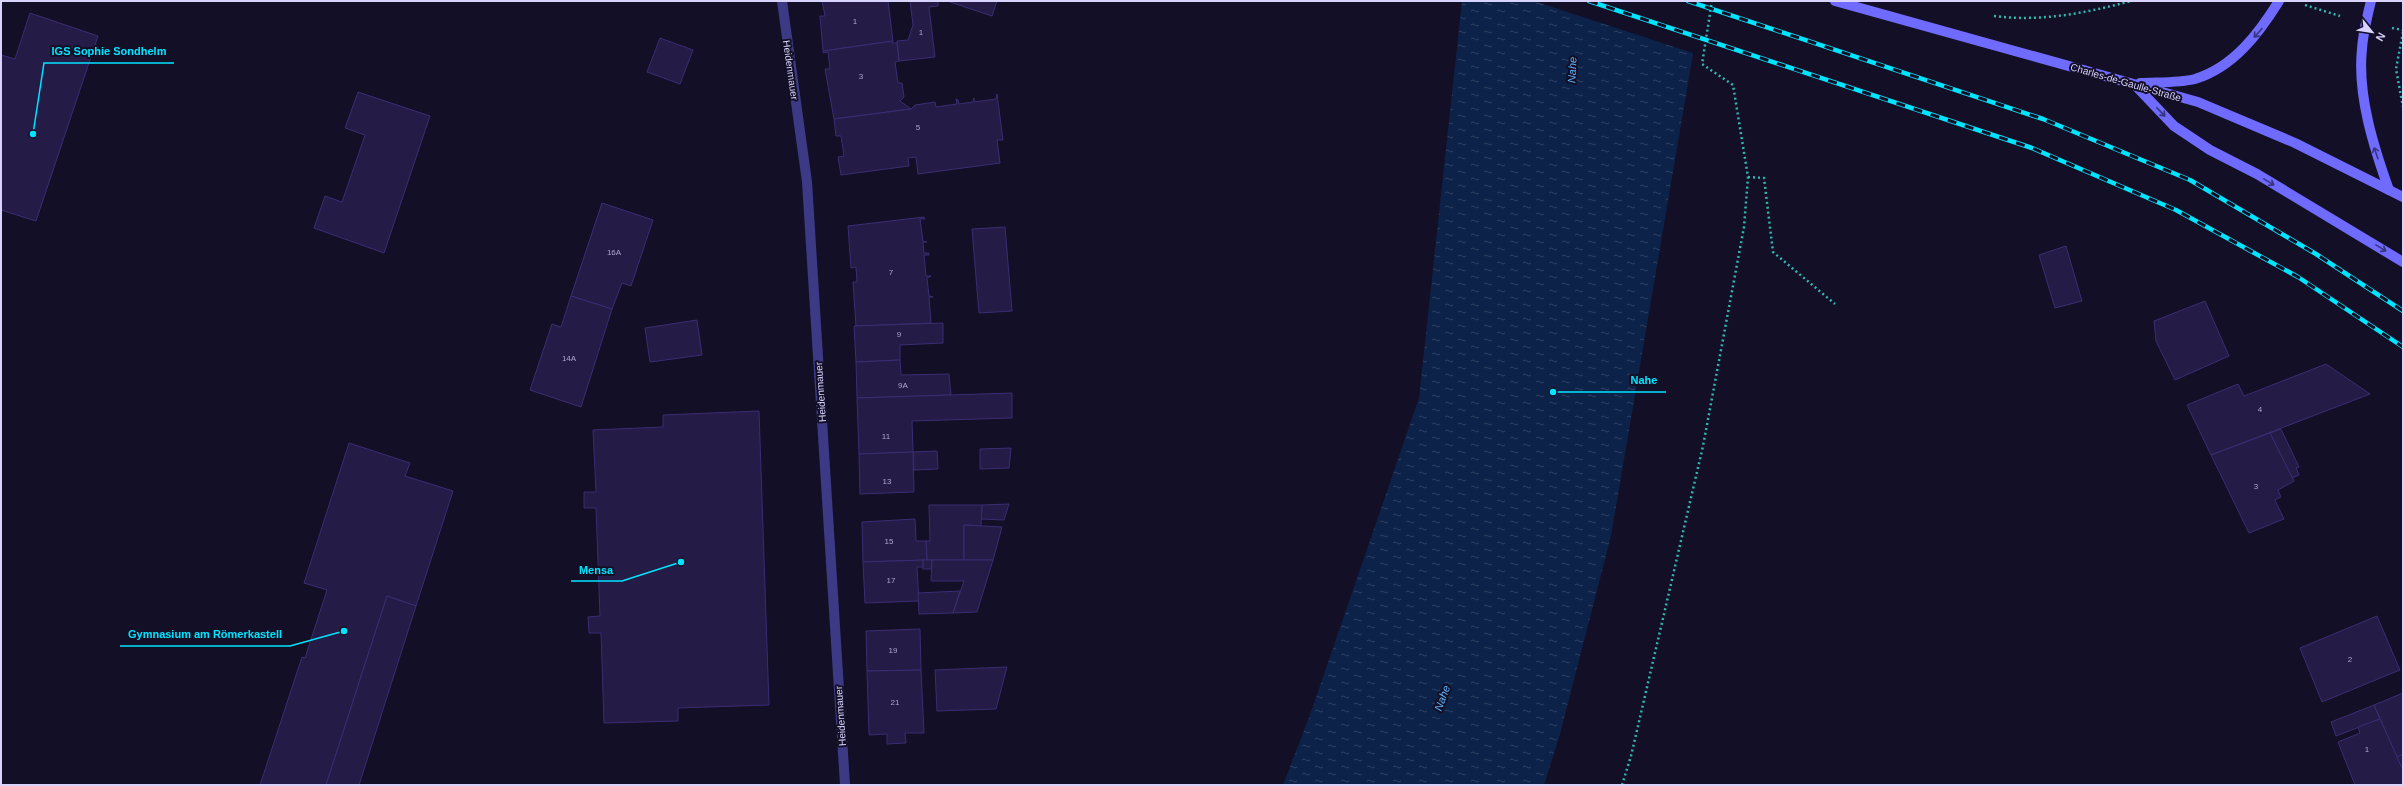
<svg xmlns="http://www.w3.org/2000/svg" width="2404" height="786" font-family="Arial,sans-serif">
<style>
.water{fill:url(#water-ripples)}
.pier{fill:#130f26}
.building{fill:#241b47;stroke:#3b2d73}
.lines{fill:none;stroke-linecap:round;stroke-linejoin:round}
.path{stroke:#2fb8b0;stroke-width:2.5;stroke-dasharray:2 3;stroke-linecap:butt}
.street{stroke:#3d3a85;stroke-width:10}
.secondary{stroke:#6f6bff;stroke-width:10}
.rail-casing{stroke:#00e5ff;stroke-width:4.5}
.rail{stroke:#130f26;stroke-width:3;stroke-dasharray:9;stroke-linecap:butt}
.oneway{stroke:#38347d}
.labels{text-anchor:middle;stroke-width:4;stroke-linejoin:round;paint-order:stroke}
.number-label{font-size:8px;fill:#aca6d1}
.street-label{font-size:10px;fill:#d9d4ff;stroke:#130f26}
.water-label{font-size:11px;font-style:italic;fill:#62b6ff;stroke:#130f26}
.leader{fill:none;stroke:#00e5ff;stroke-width:1.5}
.callout-dot{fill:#00e5ff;stroke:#130f26;stroke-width:1.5}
.callout-label{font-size:11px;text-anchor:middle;font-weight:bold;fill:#00e5ff;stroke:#130f26;stroke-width:4;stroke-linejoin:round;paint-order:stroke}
</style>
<defs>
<pattern id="water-ripples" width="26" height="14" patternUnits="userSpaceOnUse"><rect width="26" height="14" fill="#0c2248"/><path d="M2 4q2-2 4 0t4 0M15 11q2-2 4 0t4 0" fill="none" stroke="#2f4163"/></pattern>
</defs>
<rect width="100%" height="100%" fill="#130f26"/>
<polygon class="water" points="1462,1 1702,1 1611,536 1560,734 1544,785 1283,785 1310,715 1419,398"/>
<polygon class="pier" points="1534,1 1704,1 1696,54"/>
<g class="building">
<polygon points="822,1 888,1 893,41 823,51 820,16 825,16"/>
<polygon points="910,1 938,1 938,6 929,7 935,57 899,61 897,41 908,40 913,25"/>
<polygon points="947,1 997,1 992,16"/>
<polygon points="30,13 98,36 36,221 1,210 1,55 15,59"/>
<polygon points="660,38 693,50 680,84 647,72"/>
<polygon points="893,41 892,43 897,43 899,61 895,62 898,83 902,83 904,97 900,101 911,109 834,119 825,69 830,69 828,52 823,53 823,51"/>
<polygon points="358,92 430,116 384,253 314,228 325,196 342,202 365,135 345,128"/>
<polygon points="997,94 1003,140 997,140 1000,163 918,174 916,157 908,158 909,166 841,175 838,157 844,156 841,136 836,136 834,119 911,109 915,105 935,102 936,107 957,104 956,99 958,100 959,104 973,102 974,98 974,102 996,99"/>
<polygon points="602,203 653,220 631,286 622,283 612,309 571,296"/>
<polygon points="924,217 925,219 920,219 923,241 927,242 923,242 924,253 929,253 929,255 924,255 926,276 931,276 927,278 929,296 933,297 929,297 931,323 856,326 853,282 857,282 856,267 851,268 848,226"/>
<polygon points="1005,227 1012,311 979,313 972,229"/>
<polygon points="2066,246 2082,301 2055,308 2039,255"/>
<polygon points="571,296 612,309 581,407 530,390 552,324 561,327"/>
<polygon points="2205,301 2229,356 2175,380 2156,341 2154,321"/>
<polygon points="697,320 702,355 650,362 645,328"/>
<polygon points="943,323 943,343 900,345 900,360 856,362 854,326"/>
<polygon points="900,360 901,375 949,374 951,395 857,398 856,362"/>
<polygon points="2326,364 2370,394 2211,455 2187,405 2238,384 2244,396"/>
<polygon points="1012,393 1012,418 1010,418 912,421 913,452 859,454 857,398"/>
<polygon points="759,411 769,705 678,708 678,721 604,723 601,633 589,633 588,617 600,616 596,508 584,508 584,492 596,492 593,430 663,427 663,415"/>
<polygon points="2281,429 2299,467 2296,468 2299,475 2292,478 2270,433"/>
<polygon points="2270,433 2294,481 2278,490 2281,497 2275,500 2284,519 2249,533 2211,455"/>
<polygon points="349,443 410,463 405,476 453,491 416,606 387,596 326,785 260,785 302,657 305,658 327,590 304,583"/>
<polygon points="1011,448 1009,468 980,469 980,449"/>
<polygon points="937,451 938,469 914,470 913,452"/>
<polygon points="913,452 914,492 860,494 859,454"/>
<polygon points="1009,504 1004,520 981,519 982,505"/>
<polygon points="929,505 982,505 981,526 964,525 964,560 927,560 926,541 930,541"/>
<polygon points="915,519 916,541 926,541 927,560 863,562 862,522"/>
<polygon points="964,525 1002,527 993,560 964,560"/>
<rect x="923" y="560" width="9" height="9"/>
<polygon points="923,560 923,567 917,567 919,601 865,603 863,562"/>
<polygon points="932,560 993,560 977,612 953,613 964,581 931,581"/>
<polygon points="960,591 953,613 919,614 918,593"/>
<polygon points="387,596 416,606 359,785 326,785"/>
<polygon points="2377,616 2400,670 2322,702 2300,648"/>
<polygon points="920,629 921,670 867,671 866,631"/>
<polygon points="1007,667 996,709 937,711 935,670"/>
<polygon points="921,670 924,733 905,733 906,743 887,744 887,734 869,735 867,671"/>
<polygon points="2403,693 2403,754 2397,757 2374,705"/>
<polygon points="2374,705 2380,719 2336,736 2331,722"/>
<polygon points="2380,719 2403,770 2403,785 2355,785 2338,742 2360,733 2358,727"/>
<polygon points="2403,754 2403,770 2397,757"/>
</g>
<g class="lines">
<g class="path">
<polyline points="2305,5 2340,16"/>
<path d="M 1994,16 C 2041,22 2086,13 2131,1"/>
<polyline points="2392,28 2403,30"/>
<polyline points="2403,32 2396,69 2403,107"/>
<polyline points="1748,177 1764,178 1773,252 1835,304"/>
<polyline points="1622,785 1631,756 1703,446 1744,227 1748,177 1733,85 1702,64 1712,1"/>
</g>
<polyline class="street" points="782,1 807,182 845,785"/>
<g class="secondary">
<polyline points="1835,1 2198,102 2295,143 2403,197"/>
<path d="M 2371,1 C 2367,17 2363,33 2362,49 C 2357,95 2374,148 2389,190"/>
<path d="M 2140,83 C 2157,82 2179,83 2195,79 C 2234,67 2259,33 2279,1"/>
<polyline points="2135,85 2174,126 2210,150 2257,174 2403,262"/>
</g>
<g class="rail-casing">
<g id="rail">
<polyline points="1589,1 2032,148 2176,210 2298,277 2403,347"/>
<polyline points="1688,1 2043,119 2190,180 2316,254 2403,311"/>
</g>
</g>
<use href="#rail" class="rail"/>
</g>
<defs><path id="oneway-shaft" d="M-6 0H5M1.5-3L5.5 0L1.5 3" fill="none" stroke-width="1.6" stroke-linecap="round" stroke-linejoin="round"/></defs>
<g class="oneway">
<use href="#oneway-shaft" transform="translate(2258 33) rotate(132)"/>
<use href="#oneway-shaft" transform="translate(2161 112) rotate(46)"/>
<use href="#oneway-shaft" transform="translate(2376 153) rotate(-109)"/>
<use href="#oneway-shaft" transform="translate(2269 182) rotate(31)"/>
<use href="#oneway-shaft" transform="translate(2381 248) rotate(31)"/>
</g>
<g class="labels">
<g class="number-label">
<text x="855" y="24">1</text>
<text x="921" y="35">1</text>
<text x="861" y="79">3</text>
<text x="918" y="130">5</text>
<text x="614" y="255">16A</text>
<text x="891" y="275">7</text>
<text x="899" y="337">9</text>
<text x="569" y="361">14A</text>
<text x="903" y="388">9A</text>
<text x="2260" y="412">4</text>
<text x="886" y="439">11</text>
<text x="887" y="484">13</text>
<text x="2256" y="489">3</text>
<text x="889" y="544">15</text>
<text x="891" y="583">17</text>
<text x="893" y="653">19</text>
<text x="2350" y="662">2</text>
<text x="895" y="705">21</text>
<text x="2367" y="752">1</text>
</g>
<g class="street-label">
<text transform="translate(791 70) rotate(82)" y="4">Heidenmauer</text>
<text transform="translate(2126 82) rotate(16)" y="4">Charles-de-Gaulle-Straße</text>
<text transform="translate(820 392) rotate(-94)" y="4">Heidenmauer</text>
<text transform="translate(840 716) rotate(-94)" y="4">Heidenmauer</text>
</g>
<g class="water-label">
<text transform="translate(1572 70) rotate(-87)" y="4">Nahe</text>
<text transform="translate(1442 698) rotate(-70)" y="4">Nahe</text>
</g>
</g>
<path class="leader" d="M33 134L44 63H174M1553 392L1623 392H1666M681 562L622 581H571M344 631L290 646H120"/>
<g class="callout-dot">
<circle cx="33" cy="134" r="4"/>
<circle cx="1553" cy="392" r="4"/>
<circle cx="681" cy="562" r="4"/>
<circle cx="344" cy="631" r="4"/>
</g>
<g class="callout-label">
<text x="109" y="55">IGS Sophie Sondhelm</text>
<text x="1644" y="384">Nahe</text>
<text x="596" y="574">Mensa</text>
<text x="205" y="638">Gymnasium am Römerkastell</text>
</g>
<rect width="2404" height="786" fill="none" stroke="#d9d4ff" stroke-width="4"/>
<g transform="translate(2372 32) rotate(120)" stroke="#130f26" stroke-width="3" paint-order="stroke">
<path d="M0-3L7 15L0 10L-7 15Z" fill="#d9d4ff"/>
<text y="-6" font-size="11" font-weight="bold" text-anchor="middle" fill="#d9d4ff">N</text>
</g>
</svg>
